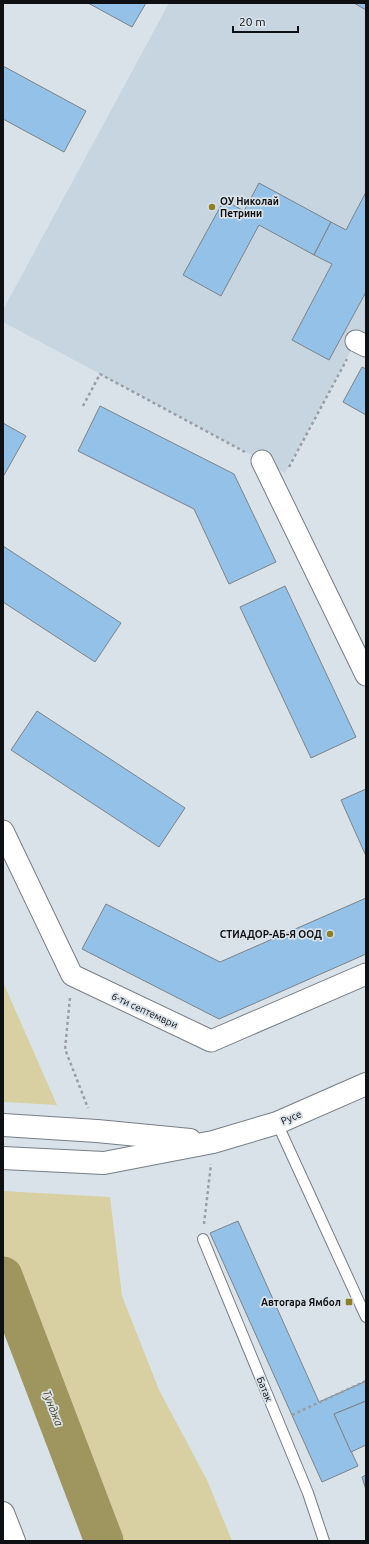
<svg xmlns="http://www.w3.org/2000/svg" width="369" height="1544" font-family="Ubuntu,sans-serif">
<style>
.built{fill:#c7d5e1}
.green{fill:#d8d0a2}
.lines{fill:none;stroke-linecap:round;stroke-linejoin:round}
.river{stroke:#9f955e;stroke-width:39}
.building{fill:#93c1e8;stroke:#7c8389}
.lane-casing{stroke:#777e84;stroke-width:12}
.street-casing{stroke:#777e84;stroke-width:23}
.secondary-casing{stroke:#777e84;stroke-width:24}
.path{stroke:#999fa4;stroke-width:2.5;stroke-dasharray:3 3;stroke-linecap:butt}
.lane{stroke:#fff;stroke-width:10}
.street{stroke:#fff;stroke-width:21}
.secondary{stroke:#fff;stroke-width:22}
.poi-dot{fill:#8e7f26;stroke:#dae2e9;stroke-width:1.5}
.labels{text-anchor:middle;stroke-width:3.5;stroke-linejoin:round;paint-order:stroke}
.poi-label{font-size:10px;font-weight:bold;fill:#0e1013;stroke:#dae2e9;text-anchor:end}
.street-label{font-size:10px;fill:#0e1013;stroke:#dae2e9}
.water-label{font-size:11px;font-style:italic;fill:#463e12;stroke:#dae2e9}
</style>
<rect width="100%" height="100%" fill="#dae2e9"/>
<polygon class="built" points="169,3 366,3 366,346 356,341 285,473 3,322 3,310"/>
<g class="green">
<polygon points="3,982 57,1105 3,1102"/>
<polygon points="3,1191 110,1197 122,1296 159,1390 207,1480 232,1541 90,1541 3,1313"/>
</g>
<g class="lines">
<polyline class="river" points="3,1276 104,1541"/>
</g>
<g class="building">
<polygon points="88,3 146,3 132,27"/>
<polygon points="354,3 366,3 366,10"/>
<polygon points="3,66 86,111 64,152 3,119"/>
<polygon points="259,183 331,222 314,255 259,225 221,296 183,275 224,200 244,211"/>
<polygon points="366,192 366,292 329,360 292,340 332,264 314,255 331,222 346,230"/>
<polygon points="362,367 366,369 366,415 343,402"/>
<polygon points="100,406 234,474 276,562 229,584 194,509 78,451"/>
<polygon points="3,423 26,436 3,477"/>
<polygon points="3,546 121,623 95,662 3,602"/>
<polygon points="285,586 356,737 311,758 240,607"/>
<polygon points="37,711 185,808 159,847 11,750"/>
<polygon points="366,789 366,856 341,800"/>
<polygon points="366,898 366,954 219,1019 82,949 106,904 220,962"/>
<polygon points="238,1221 319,1402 366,1381 366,1401 334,1414 358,1466 322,1482 210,1233"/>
<polygon points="366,1401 366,1445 351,1452 334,1414"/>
<polygon points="366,1475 366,1490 362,1477"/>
</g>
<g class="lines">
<g class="lane-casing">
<g id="lane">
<polyline points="277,1123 366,1317"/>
<polyline points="203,1239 308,1493 324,1541"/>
</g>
</g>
<g class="street-casing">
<g id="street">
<polyline points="356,341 366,346"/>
<polyline points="262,461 366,675"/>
<polyline points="3,831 72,975 211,1041 366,974"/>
</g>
</g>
<g class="secondary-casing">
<g id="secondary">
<polyline points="3,1125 97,1131 190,1140"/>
<polyline points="3,1158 104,1163 213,1142 277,1123 366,1084"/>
<polyline points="3,1513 14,1541"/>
</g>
</g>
<g class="path">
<polyline points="83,406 100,374 245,452"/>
<polyline points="289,467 347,359"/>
<polyline points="70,998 65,1049 88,1108"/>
<polyline points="204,1224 211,1164"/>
<polyline points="292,1415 366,1381"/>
</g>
<use href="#lane" class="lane"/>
<use href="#street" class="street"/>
<use href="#secondary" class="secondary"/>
</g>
<g class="poi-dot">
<circle cx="212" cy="207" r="4"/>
<circle cx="330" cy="934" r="4"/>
<rect x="345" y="1298" width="8" height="8" rx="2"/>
</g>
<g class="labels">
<g class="poi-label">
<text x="220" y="205" text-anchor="start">ОУ Николай<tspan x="220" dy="12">Петрини</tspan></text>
<text x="322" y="938">СТИАДОР-АБ-Я ООД</text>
<text x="341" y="1306">Автогара Ямбол</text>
</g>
<g class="street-label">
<text transform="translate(145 1010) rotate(25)" y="4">6-ти септември</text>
<text transform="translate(291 1117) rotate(-23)" y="4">Русе</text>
<text transform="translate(265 1389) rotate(68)" y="4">Батак</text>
</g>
<g class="water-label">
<text transform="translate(53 1408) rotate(69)" y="4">Тунджа</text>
</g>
</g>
<rect width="369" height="1544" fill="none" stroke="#0e1013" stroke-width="8"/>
<path d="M233 26v6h65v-6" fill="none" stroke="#0e1013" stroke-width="2"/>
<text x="239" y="26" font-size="12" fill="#0e1013" stroke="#dae2e9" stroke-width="3" paint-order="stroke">20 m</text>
</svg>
